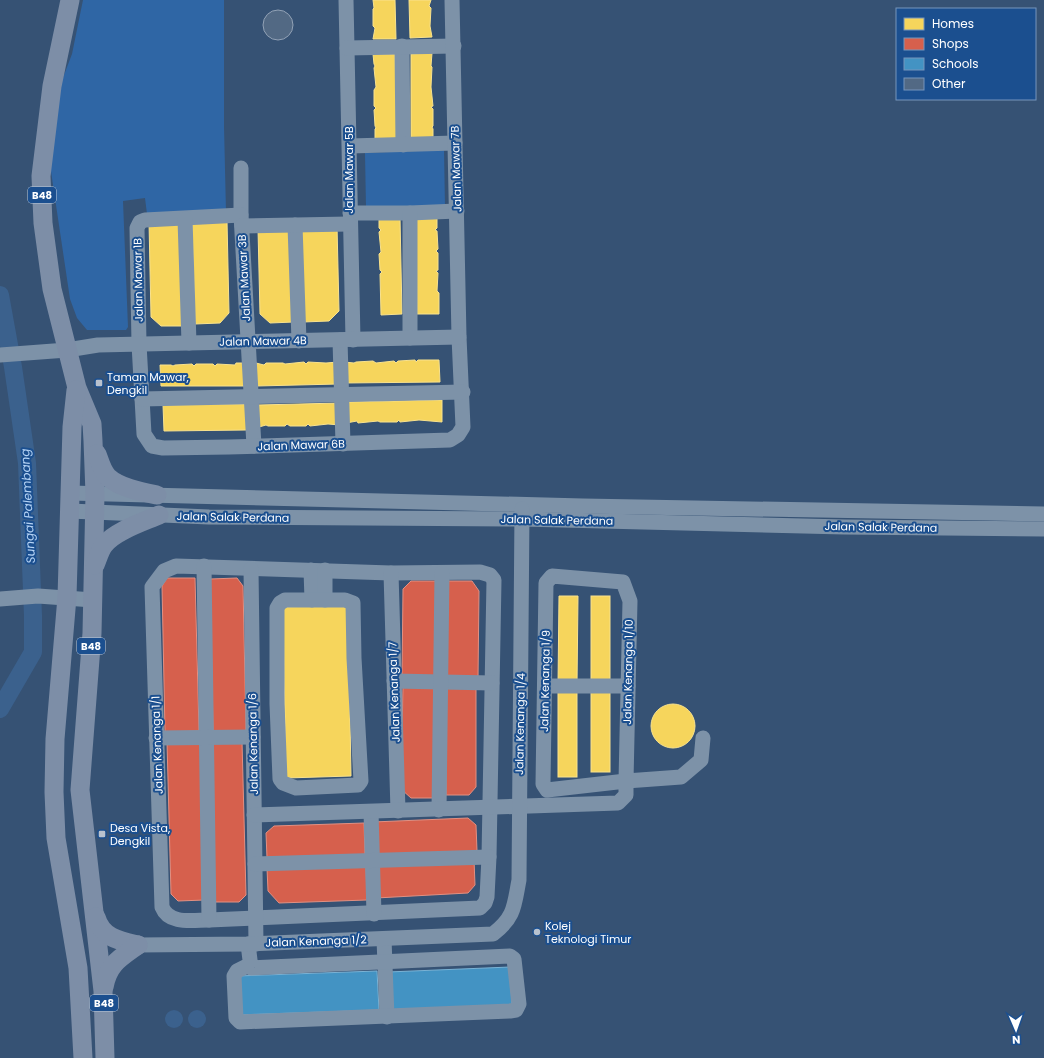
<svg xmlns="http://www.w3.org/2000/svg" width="1044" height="1058" font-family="Poppins,sans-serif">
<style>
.green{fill:#2f66a5}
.water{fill:#3b618d}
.homes{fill:#f6d55c;stroke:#f9e28d}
.shops{fill:#d6604d;stroke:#e29082}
.schools{fill:#4393c3;stroke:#7bb3d5}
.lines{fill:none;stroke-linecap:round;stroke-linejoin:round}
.river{stroke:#3b618d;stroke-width:18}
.building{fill:#526984;stroke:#92a2b6}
.minor{stroke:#7d92a8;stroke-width:15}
.major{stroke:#7d8ea7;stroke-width:19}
.poi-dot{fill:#b9c2ce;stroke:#1b4f8f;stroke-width:1.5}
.labels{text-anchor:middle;stroke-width:4;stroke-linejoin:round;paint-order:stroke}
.shield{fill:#1b4f8f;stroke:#bbcadd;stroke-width:1}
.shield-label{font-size:10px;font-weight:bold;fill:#fff}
.street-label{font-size:11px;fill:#fff;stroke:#1b4f8f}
.poi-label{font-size:11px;fill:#fff;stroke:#1b4f8f;text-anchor:start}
.water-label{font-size:12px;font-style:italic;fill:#b5d3f5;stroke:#1b4f8f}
</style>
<rect width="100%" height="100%" fill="#365274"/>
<g class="green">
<polygon points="83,0 224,0 224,126 226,212 147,214 145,198 123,201 128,327 126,330 87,330 77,318 70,299 49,158 61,83 72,54"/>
<polygon points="444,150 445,208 366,208 365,153"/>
</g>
<g class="water">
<circle cx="174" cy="1019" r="9"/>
<circle cx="197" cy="1019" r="9"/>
</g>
<g class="homes">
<polygon points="373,0 395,0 396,39 373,39 375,28 373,26 373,9 374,8"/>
<polygon points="409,0 431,0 429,6 431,8 430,26 432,37 410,38"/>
<polygon points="432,53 431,66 432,67 431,87 433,106 431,107 433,109 433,126 432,127 433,129 433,139 411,140 411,54"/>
<polygon points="373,54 395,54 397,139 375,139 375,129 376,128 375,126 374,110 376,108 374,106 374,90 376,87 374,68 375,66 374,64"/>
<polygon points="379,218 400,218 402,314 381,315 380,274 382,272 380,270 379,254 381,252 379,232 381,230 379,228"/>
<polygon points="416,218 437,218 437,228 435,230 437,231 438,249 436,251 438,253 438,270 436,271 438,273 437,291 439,293 439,314 417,314"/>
<polygon points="183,221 186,326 161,326 151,317 149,222"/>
<polygon points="227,221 229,313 220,323 195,324 192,222"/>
<polygon points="337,226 339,311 329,321 303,322 300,228"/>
<polygon points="292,228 294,322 270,323 260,314 258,229"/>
<polygon points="415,360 416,362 418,360 439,360 440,382 344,383 344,362 354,363 356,362 373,361 376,363 394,361 396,363 398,361"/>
<polygon points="304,362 306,364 308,362 326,363 338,362 338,384 257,386 256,363 264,365 266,363 283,363 285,364"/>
<polygon points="236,363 247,363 247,386 161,386 160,365 171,365 173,366 175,365 192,364 194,366 196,364 213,364 215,366 217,364 235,365"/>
<polygon points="442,400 442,422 419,420 400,422 399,420 397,422 380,422 378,421 358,423 357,421 346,423 346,402"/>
<polygon points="340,403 340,425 328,424 310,426 308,424 306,426 290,426 287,424 285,426 268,426 266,425 259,427 258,405"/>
<polygon points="247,404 247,430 164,431 163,405"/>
<polygon points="559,596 578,596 577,684 558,684"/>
<rect x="591" y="596" width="19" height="88"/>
<polygon points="348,605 351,776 286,778 283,607"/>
<rect x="558" y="689" width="19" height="88"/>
<rect x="591" y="689" width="19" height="83"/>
<circle cx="673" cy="726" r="22"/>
</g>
<g class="shops">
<polygon points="167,578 195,578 199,731 165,732 162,586"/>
<polygon points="237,578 243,586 246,731 213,732 210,579"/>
<polygon points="411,581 438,581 438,678 402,677 403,589"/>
<polygon points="446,581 472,581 479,591 478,678 444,678"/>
<polygon points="403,685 436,685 434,798 411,798 401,789"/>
<polygon points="446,686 476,686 476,787 469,795 446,795"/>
<polygon points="201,741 205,900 178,901 171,894 167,742"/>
<polygon points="242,741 246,895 239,902 214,902 210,742"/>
<polygon points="468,818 476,825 477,851 374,856 373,822"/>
<polygon points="364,823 365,855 267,858 266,833 274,826"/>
<polygon points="474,860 475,885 468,893 376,898 375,865"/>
<polygon points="366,865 367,900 279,903 268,891 267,868"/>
</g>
<g class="schools">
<polygon points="510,967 512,1006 389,1011 388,972"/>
<polygon points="377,971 379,1010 237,1015 237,976"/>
</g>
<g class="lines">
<polyline class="river" points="0,295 13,367 27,463 33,616 33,652 0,709"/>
</g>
<circle class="building" cx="278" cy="25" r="15"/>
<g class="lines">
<g class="minor">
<polyline points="346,0 353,340"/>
<polyline points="402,46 403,145"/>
<polyline points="347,48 454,46"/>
<polyline points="350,146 455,143"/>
<polyline points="241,168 241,215 254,446"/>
<polyline points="350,213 410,213 457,211"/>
<polyline points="241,215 145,220 140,222 137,228 139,344 144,434 152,446 163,448 229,447 450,440 458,435 463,427 459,337 452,0"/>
<polyline points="185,219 189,343"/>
<polyline points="295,225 299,341"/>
<polyline points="242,226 349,224"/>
<polyline points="410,338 410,213"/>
<polyline points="340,340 343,444"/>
<polyline points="0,355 67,350 98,345 459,337"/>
<polyline points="142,399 463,392"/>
<polyline points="70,493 583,506 1044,514"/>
<polyline points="70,511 209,517 522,519 845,527 1044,529"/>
<path d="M 176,566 L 391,573 L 480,572 L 490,575 L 494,580 L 489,857 L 487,897 L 485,903 L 480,908 L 209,920 C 193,920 169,925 162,907 L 152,587 L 164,571 Z"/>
<polyline points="204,566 209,920"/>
<polyline points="251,569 256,944"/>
<polyline points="311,570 312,600"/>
<polyline points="325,570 325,600"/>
<polyline points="391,573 398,811"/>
<polyline points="0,599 38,596 93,600"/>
<polygon points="285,600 345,600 353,603 354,658 361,781 358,785 296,788 283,783 280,779 277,704 277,608 280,603"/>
<polyline points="394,681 492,683"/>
<polyline points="545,686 628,686"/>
<polyline points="156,738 253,737"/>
<polyline points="439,810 442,573"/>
<polyline points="371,812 374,914"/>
<polyline points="254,815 618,803 626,795 626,781 630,601 623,582 552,576 546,583 543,784 547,790 626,781 681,777 701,760 703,738"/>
<polyline points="255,864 489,857"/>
<polyline points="384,939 387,1017"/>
<polyline points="248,944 251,968 510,956 514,959 519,1004 516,1010 510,1011 240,1022 236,1018 234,976 237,971 249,965"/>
<path d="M 138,945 L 248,944 L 493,934 C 515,917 514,906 519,880 L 522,509"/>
</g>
<g class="major">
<polyline points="70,0 52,86 41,176 43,223 52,289 77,388 92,424 93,441 95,494 92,633 80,790 103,991 105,1058"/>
<polyline points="76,390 72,427 67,597 55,739 54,792 56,838 78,968 83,1058"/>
<path d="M 97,454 C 100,462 102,471 108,477 C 120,488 142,492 157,495"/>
<path d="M 95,565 C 98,558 100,550 104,545 C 115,531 143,522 159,515"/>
<path d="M 96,917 C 102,938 120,941 138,945"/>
<path d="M 104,987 C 108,964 120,958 138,945"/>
</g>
</g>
<g class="poi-dot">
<rect x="95" y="379" width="8" height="8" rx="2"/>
<rect x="98" y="830" width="8" height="8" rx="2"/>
<circle cx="537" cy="932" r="4"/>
</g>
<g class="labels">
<g class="shield">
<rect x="28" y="187" width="28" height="16" rx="3"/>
<rect x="77" y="638" width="28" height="16" rx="3"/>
<rect x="90" y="995" width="28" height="16" rx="3"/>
</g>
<g class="shield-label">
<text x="42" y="199">B48</text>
<text x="91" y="650">B48</text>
<text x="104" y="1007">B48</text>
</g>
<g class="street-label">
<text transform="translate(456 169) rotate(-92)" y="4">Jalan Mawar 7B</text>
<text transform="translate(349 170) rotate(-90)" y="4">Jalan Mawar 5B</text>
<text transform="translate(244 278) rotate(-93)" y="4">Jalan Mawar 3B</text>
<text transform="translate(138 280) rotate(-91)" y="4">Jalan Mawar 1B</text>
<text transform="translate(263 341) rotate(-1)" y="4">Jalan Mawar 4B</text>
<text transform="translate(301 445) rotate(-2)" y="4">Jalan Mawar 6B</text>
<text transform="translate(233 517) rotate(1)" y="4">Jalan Salak Perdana</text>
<text transform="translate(557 520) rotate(1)" y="4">Jalan Salak Perdana</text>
<text transform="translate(881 527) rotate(1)" y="4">Jalan Salak Perdana</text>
<text transform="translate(628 672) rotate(-89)" y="4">Jalan Kenanga 1/10</text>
<text transform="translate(545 681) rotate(-89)" y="4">Jalan Kenanga 1/9</text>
<text transform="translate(394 692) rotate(-92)" y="4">Jalan Kenanga 1/7</text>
<text transform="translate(520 724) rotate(-89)" y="4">Jalan Kenanga 1/4</text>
<text transform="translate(253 744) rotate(-91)" y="4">Jalan Kenanga 1/6</text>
<text transform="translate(157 745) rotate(-92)" y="4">Jalan Kenanga 1/1</text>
<text transform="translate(316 941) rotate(-2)" y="4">Jalan Kenanga 1/2</text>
</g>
<g class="poi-label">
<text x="107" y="381">Taman Mawar,<tspan x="107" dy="13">Dengkil</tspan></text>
<text x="110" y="832">Desa Vista,<tspan x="110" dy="13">Dengkil</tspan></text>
<text x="545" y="930">Kolej<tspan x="545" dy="13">Teknologi Timur</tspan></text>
</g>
<g class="water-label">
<text transform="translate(28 506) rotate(-93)" y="4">Sungai Palembang</text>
</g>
</g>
<rect x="896" y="8" width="140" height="92" fill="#1b4f8f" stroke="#7695bc"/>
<rect x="904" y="18" width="20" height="12" fill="#f6d55c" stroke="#7695bc"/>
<text x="932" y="28" font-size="12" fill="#ffffff">Homes</text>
<rect x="904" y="38" width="20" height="12" fill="#d6604d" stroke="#7695bc"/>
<text x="932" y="48" font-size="12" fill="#ffffff">Shops</text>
<rect x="904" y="58" width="20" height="12" fill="#4393c3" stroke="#7695bc"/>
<text x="932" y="68" font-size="12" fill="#ffffff">Schools</text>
<rect x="904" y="78" width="20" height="12" fill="#526984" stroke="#7695bc"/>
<text x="932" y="88" font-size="12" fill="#ffffff">Other</text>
<g transform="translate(1016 1030) rotate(178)" stroke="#1b4f8f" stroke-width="3" paint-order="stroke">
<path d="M0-3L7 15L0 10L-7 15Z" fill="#ffffff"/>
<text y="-6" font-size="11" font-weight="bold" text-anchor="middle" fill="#ffffff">N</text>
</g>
</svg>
